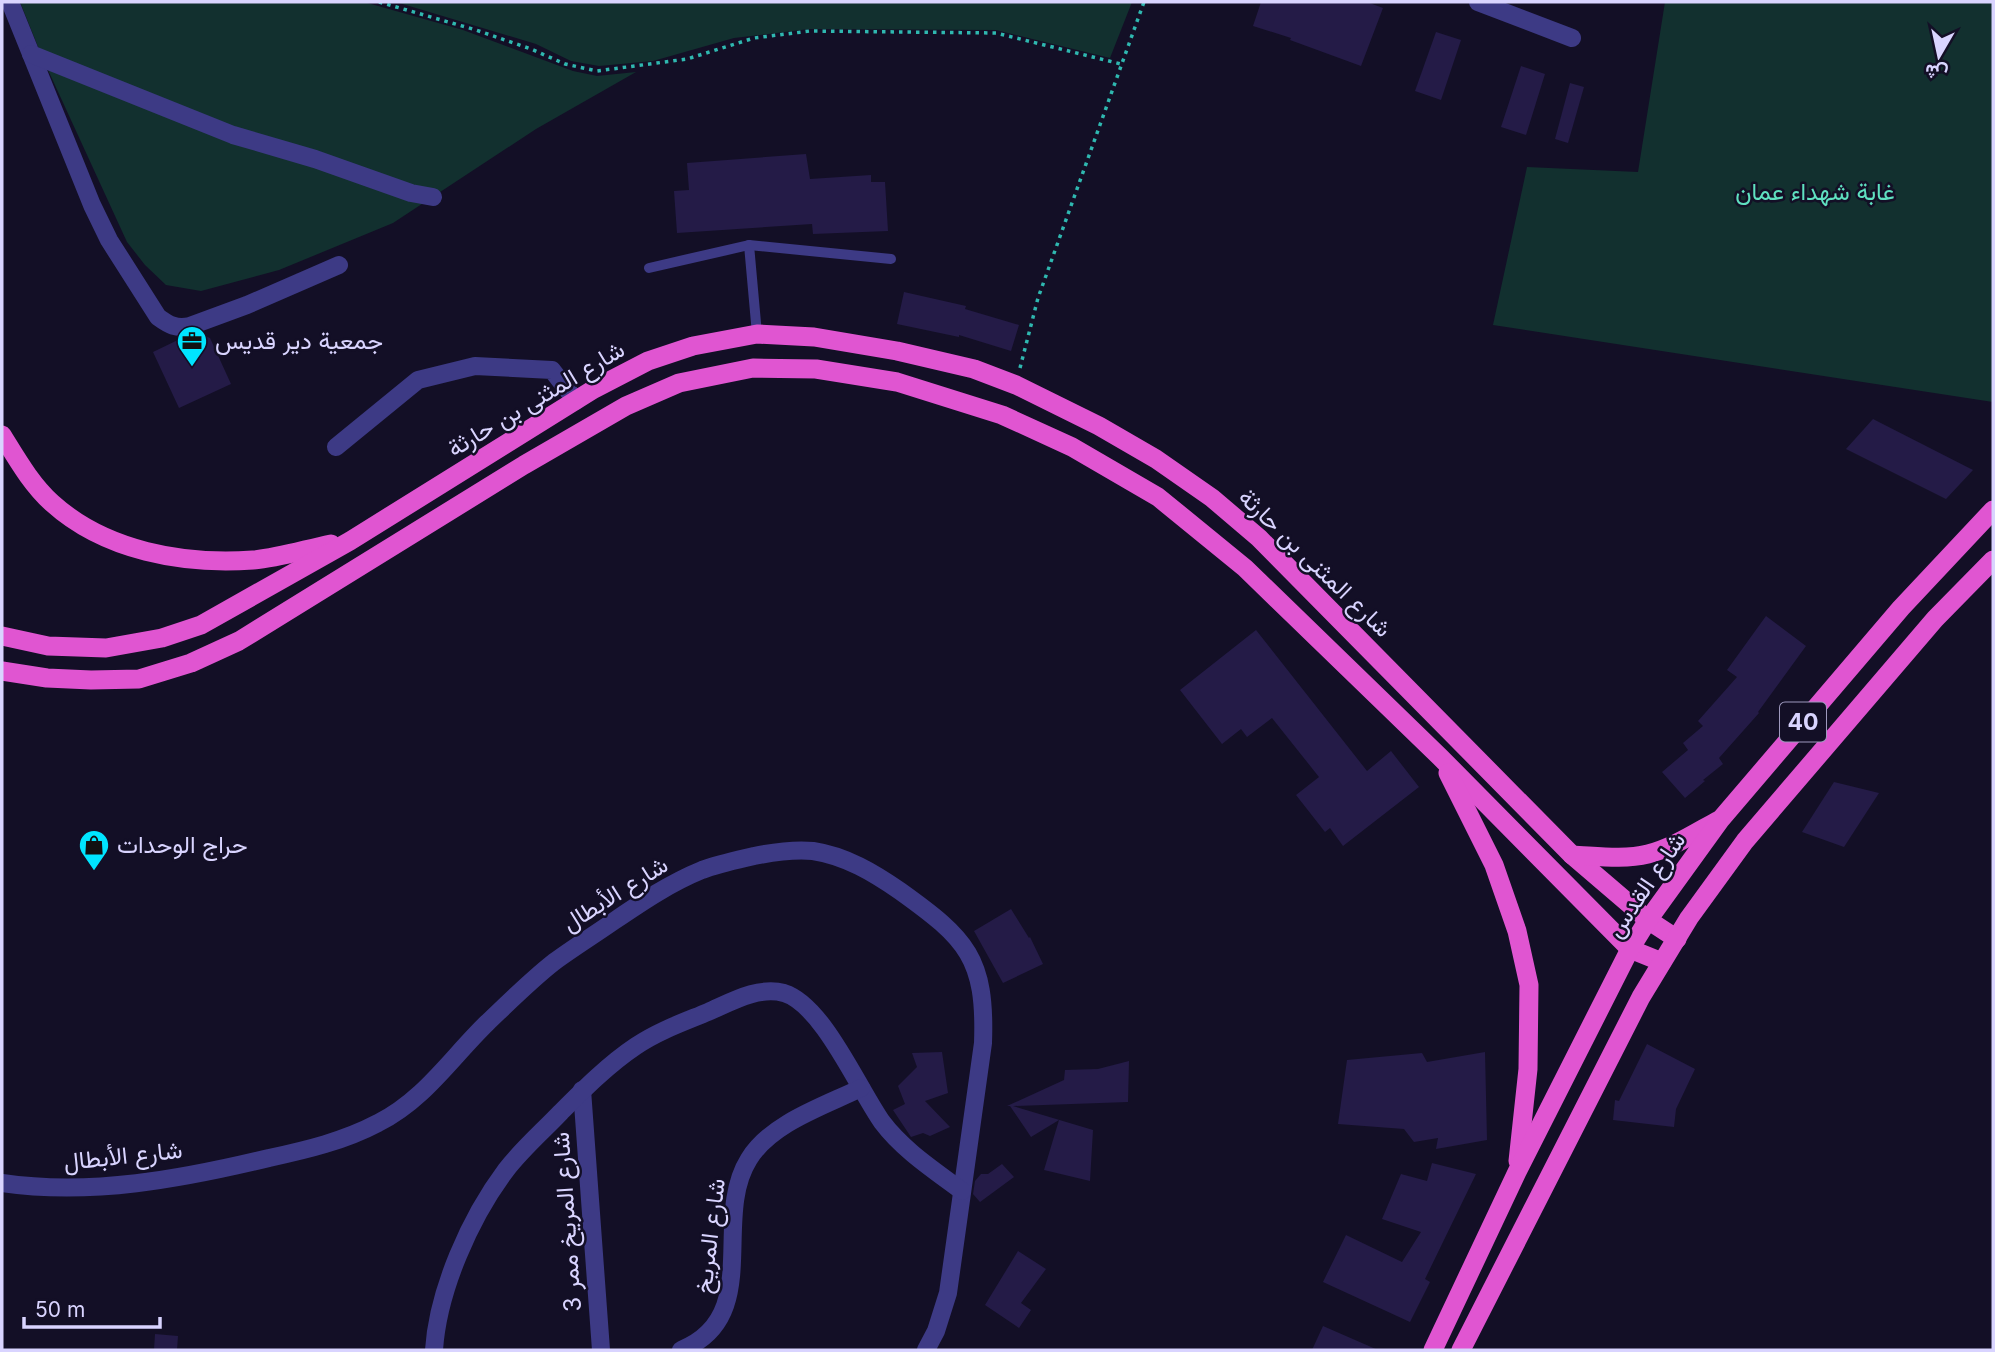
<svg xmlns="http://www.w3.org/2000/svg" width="1995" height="1352" font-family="Inter,Vazirmatn,sans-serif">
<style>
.green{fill:#12302f}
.building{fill:#241b47}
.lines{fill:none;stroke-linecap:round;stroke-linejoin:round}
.path{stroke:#2fb8b0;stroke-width:3.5;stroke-dasharray:3.5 5;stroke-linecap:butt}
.service{stroke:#3d3a85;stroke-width:10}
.minor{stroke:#3d3a85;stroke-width:18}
.trunk{stroke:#e055d1;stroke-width:19}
.labels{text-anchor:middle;stroke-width:5;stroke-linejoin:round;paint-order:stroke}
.shield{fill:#130f26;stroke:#9e99be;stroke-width:2}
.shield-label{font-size:23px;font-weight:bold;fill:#d9d4ff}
.park-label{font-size:24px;fill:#5fe0c0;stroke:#130f26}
.poi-label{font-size:24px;fill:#d9d4ff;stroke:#130f26;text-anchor:start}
.street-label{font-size:24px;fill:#d9d4ff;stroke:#130f26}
</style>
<rect width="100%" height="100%" fill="#130f26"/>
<g class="green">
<polygon points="20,2 364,2 463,30 573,71 597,76 636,72 536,129 393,223 279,270 201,291 166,285 145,265 127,242 43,59"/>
<polygon points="396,2 1132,2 1110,58 996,30 809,29 734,38 653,61 599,66 571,61 536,44"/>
<polygon points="1665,2 1993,2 1993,402 1493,325 1527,167 1638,172"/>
</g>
<g class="building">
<polygon points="1261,2 1367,2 1383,8 1361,66 1290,40 1291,38 1253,26"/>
<polygon points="1436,32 1461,40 1441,100 1415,91"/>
<polygon points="1521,66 1545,74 1526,135 1501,127"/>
<polygon points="1570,83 1584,87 1568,143 1555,139"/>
<polygon points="806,154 810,179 871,175 871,182 885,182 888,231 813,234 812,224 677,233 674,191 689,190 687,163"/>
<polygon points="904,292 966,306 965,309 1019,325 1011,351 959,335 959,337 897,324"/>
<polygon points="204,333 205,336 210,338 231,384 179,408 153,352 182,338"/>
<polygon points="1873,419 1973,470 1946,499 1846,449"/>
<polygon points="1766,616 1806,646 1758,712 1759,713 1719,758 1723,764 1703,780 1705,781 1685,798 1662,772 1688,750 1683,743 1703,726 1698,721 1737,677 1727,670"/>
<polygon points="1256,630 1367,771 1391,751 1419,787 1343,846 1330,828 1325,832 1296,795 1319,777 1272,718 1247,737 1241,729 1222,744 1180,690"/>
<polygon points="1834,782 1879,793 1844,847 1802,832"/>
<polygon points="1011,909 1029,938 1030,937 1043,964 1003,983 974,931"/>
<polygon points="1647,1044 1695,1069 1676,1109 1674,1127 1613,1120 1615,1100 1619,1101"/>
<polygon points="942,1052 948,1093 925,1101 950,1127 930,1136 923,1133 911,1137 893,1110 905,1104 898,1086 917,1067 912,1053"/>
<polygon points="1485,1052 1487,1140 1436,1149 1438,1138 1414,1142 1404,1129 1338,1124 1347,1060 1422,1053 1427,1062"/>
<polygon points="1129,1061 1128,1102 1013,1106 1093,1130 1090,1181 1044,1170 1059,1120 1031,1137 1010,1106 1007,1106 1064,1080 1065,1070 1098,1069"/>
<polygon points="1432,1163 1476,1174 1425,1279 1430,1282 1410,1322 1323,1282 1346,1235 1402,1262 1421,1232 1382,1219 1401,1174 1427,1181"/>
<polygon points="1002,1164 1014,1177 980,1202 973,1194 975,1181 981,1174 988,1174"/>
<polygon points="1018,1251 1046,1269 1021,1303 1031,1310 1019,1328 985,1305"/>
<polygon points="1323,1326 1378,1350 1312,1350"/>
<polygon points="155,1334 178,1336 177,1350 154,1350"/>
</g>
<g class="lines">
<g class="path">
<polyline points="379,2 476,30 531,49 565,64 597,71 687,59 754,38 810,31 996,33 1121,64"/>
<polyline points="1020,368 1038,298 1144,2"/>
</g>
<g class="service">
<polyline points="749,245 757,334"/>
<polyline points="649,268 749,245 891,259"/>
</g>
<g class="minor">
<path d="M 10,2 L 92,205 L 109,240 L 158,317 C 169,325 176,329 190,326 L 247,305 L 339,265"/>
<polyline points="1478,2 1572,38"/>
<polyline points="31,54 233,135 315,159 411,193 433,197"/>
<polyline points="336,447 418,380 475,366 552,370 576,401"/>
<polyline points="582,1090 601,1350"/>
<path d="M 2,1183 C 91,1196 182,1179 269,1158 C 306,1150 344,1141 378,1123 C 424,1100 451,1058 487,1023 C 509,1002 531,980 554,962 C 573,948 594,935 614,921 C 642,902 670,883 702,870 C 718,864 737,860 754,856 C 774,852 793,849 813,851 C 846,856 874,873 900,891 C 967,939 986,958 983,1043 L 948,1293 L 936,1331 L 926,1350"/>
<path d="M 434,1350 C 438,1290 470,1218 506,1170 C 522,1149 543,1131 561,1112 C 584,1089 609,1064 636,1046 C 658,1031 684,1022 708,1012 C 731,1002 758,986 784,993 C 823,1005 858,1088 882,1122 C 903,1150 934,1170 962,1191"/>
<path d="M 681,1350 C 764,1317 711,1219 749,1159 C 771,1123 824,1106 861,1088"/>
</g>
<g class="trunk">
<path d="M 2,435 C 17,459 31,484 52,503 C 105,551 183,565 253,560 C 279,558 306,549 331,544"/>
<polyline points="2,636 48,646 106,648 162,638 201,625 350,541 594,389 648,361 693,346 757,334 814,337 897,351 974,369 1016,385 1099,426 1156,459 1212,498 1259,538 1572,855 1648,920 1677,939"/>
<polyline points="2,671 47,678 91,680 139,679 191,663 239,641 524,465 626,406 679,383 753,368 816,369 897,382 1002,415 1072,447 1158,497 1245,568 1440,757 1630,949 1662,962"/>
<polyline points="1448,773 1494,865 1517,931 1529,985 1528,1069 1518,1161"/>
<path d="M 1572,855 C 1596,856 1624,860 1648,854 C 1672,848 1695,833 1717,821"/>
<polyline points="1433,1350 1517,1172 1630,949 1648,920 1721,819 1901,608 1993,510"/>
<polyline points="1461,1350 1641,997 1689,918 1745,841 1935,619 1993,560"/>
</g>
</g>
<defs>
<g id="office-pin" transform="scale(1.575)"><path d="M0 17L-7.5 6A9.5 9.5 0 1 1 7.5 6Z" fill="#00e5ff" stroke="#130f26"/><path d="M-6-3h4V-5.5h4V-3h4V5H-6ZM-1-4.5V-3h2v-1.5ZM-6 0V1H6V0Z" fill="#111"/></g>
<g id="shop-pin" transform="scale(1.575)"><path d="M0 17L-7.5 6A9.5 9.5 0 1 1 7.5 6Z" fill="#00e5ff" stroke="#130f26"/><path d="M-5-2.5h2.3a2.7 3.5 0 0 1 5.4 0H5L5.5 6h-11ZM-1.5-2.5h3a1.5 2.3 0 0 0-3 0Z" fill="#111"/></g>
</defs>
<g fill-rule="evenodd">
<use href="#office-pin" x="192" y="341"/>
<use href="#shop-pin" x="94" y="845"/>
</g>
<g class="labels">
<rect class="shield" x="1780" y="702.5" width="46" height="39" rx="5"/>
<g class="shield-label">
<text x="1803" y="730">40</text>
</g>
<g class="park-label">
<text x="1815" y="200">غابة شهداء عمان</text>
</g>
<g class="poi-label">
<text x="215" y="349">جمعية دير قديس</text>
<text x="117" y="853">حراج الوحدات</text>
</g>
<g class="street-label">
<text transform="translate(536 399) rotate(-31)" y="8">شارع المثنى بن حارثة</text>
<text transform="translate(1315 563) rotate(44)" y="8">شارع المثنى بن حارثة</text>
<text transform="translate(1646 885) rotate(-56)" y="8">شارع القدس</text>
<text transform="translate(615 894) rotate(-32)" y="8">شارع الأبطال</text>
<text transform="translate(123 1156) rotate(-6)" y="8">شارع الأبطال</text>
<text transform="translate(567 1222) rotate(-94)" y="8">شارع المريخ ممر 3</text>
<text transform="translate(710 1236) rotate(-83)" y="8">شارع المريخ</text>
</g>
</g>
<rect width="1995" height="1352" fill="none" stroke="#d9d4ff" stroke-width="7"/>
<g transform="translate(1939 56) rotate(189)" stroke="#130f26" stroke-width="5" paint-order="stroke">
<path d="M0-5L12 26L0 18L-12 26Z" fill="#d9d4ff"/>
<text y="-10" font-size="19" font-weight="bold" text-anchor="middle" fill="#d9d4ff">ش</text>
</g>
<path d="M24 1317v10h136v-10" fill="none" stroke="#d9d4ff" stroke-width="3.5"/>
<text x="35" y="1317" font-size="21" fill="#d9d4ff" stroke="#130f26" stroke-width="5" paint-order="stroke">50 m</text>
</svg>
